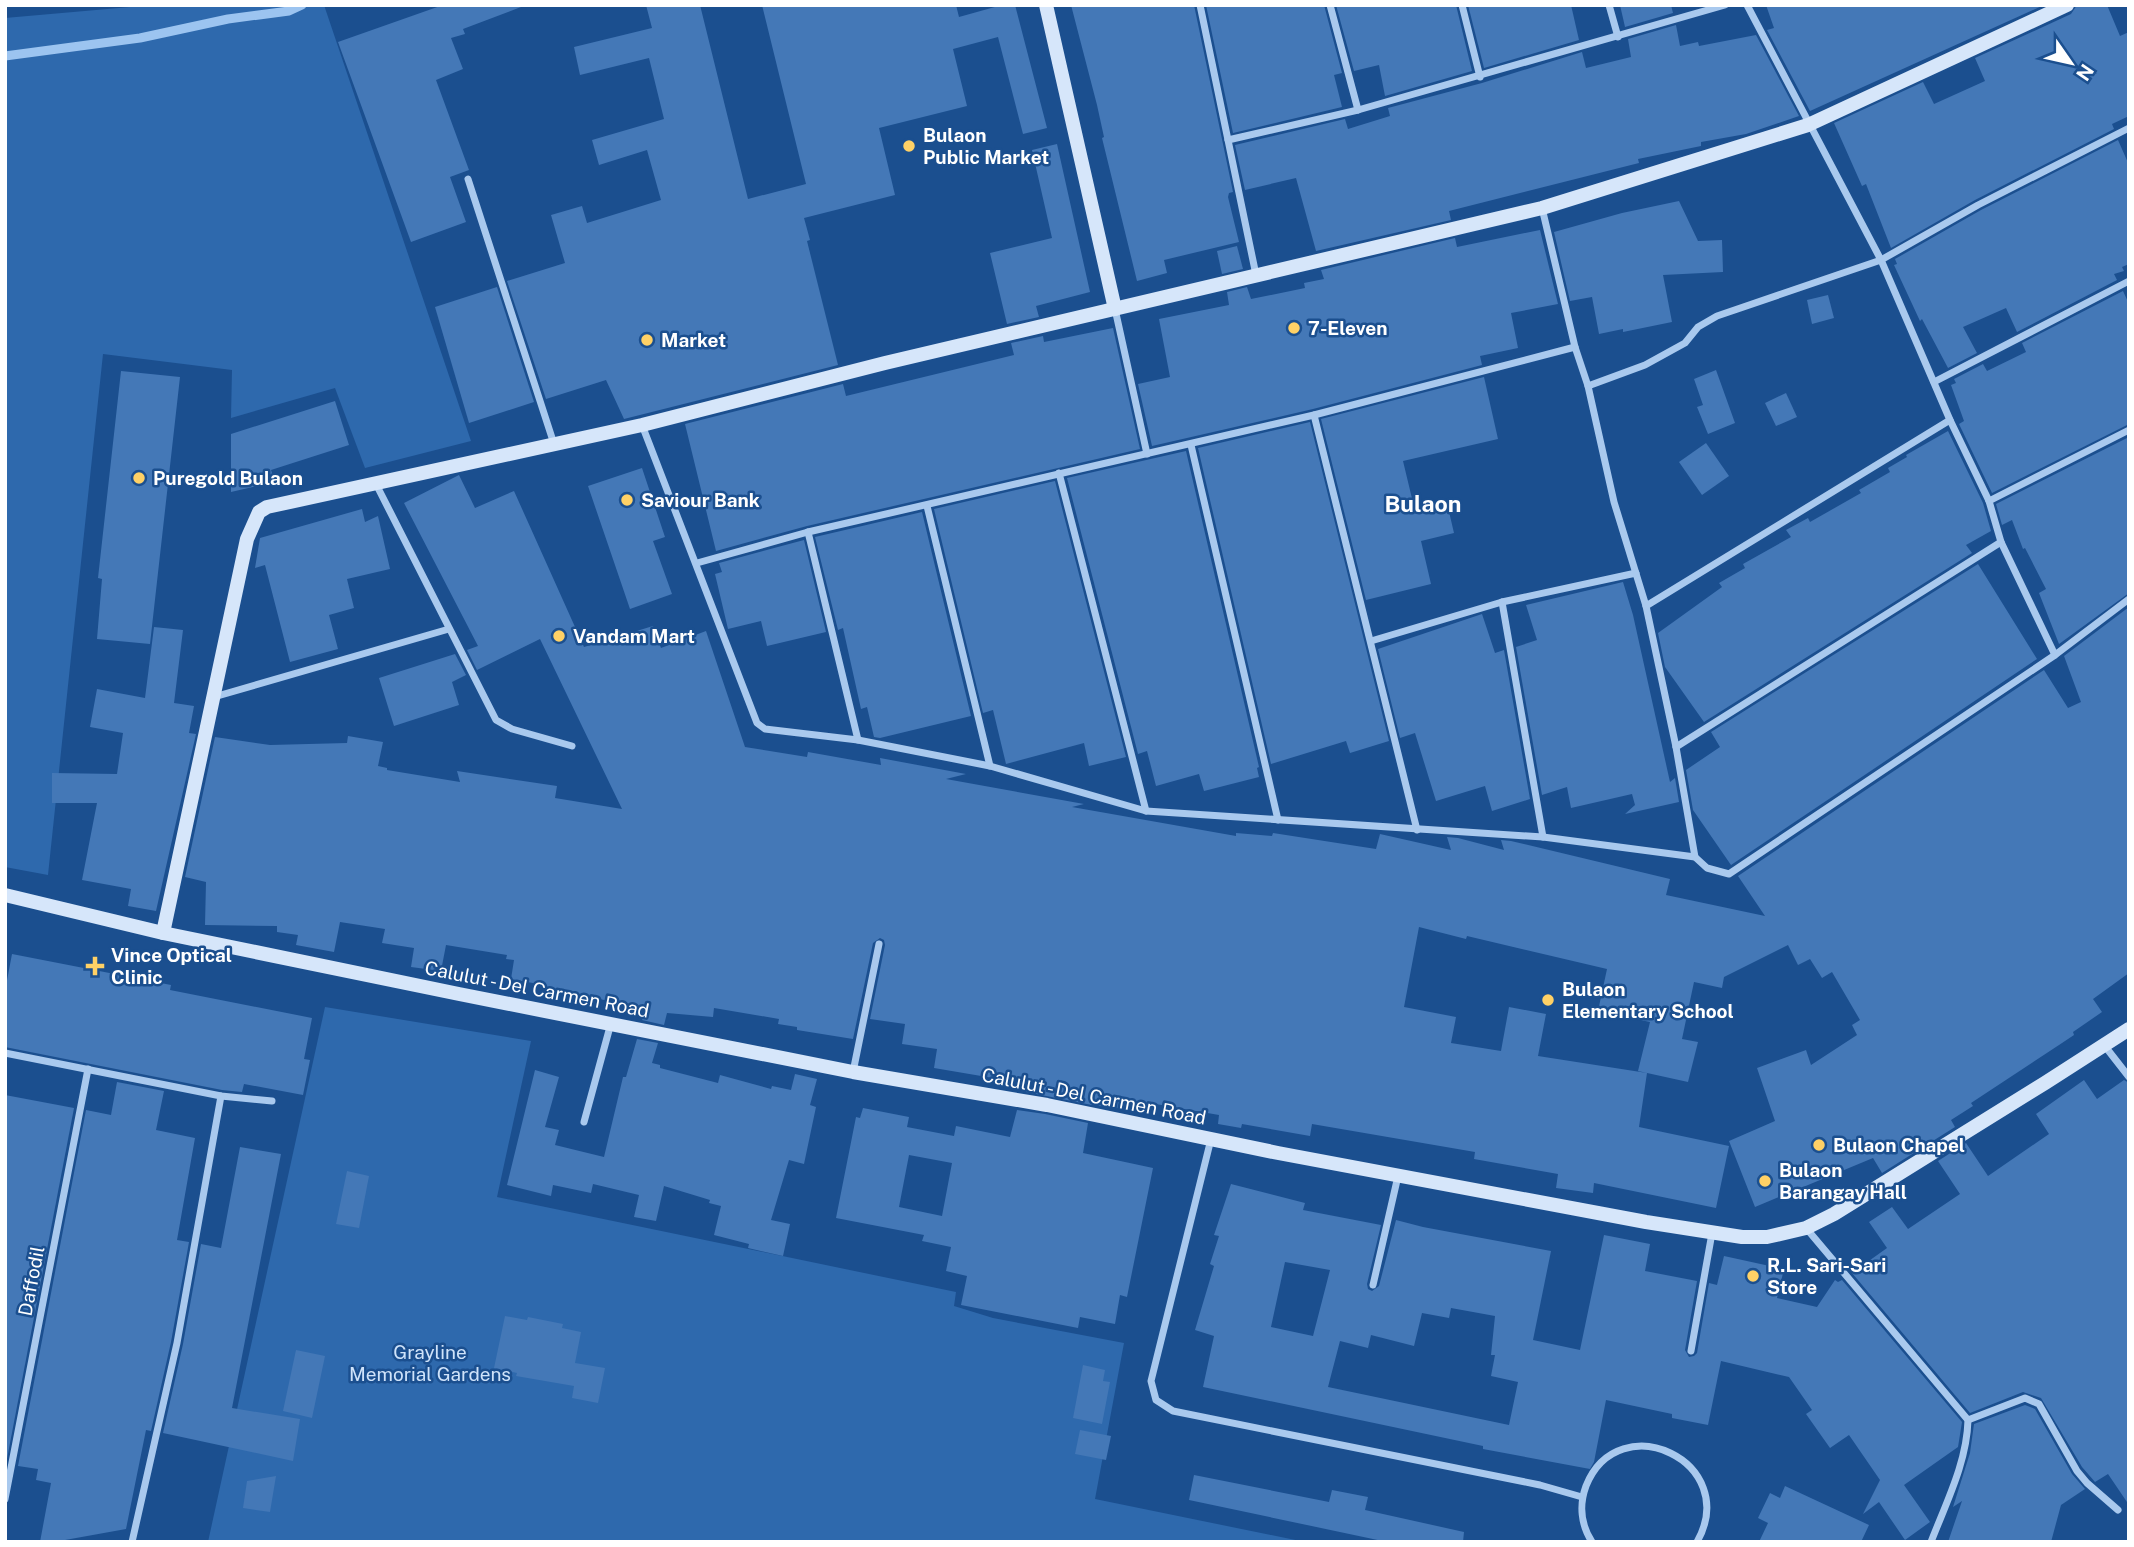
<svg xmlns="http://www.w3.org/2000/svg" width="2134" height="1547" font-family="'Public Sans',sans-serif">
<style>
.green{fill:#2e69ad}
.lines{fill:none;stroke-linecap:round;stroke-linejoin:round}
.stream{stroke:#9cc4f0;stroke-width:9}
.building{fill:#4478b7;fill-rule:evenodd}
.street{stroke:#a9c9ee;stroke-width:7}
.secondary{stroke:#d6e6fa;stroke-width:14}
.poi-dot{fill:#ffd166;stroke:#1b4f8f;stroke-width:2.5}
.labels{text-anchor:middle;stroke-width:5;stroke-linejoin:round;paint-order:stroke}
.poi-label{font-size:19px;font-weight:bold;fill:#fff;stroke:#1b4f8f;text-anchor:start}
.street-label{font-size:19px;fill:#fff;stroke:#1b4f8f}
.park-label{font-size:19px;fill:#cfe3fa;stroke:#1b4f8f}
.quarter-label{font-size:23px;font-weight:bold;fill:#fff;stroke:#1b4f8f}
</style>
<rect width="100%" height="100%" fill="#1b4f8f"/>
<g class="green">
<polygon points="153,5 324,5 471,441 365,468 335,388 231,418 232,370 103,354 48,875 5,867 5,18"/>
<polygon points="325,1007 531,1041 497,1197 956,1292 954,1306 993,1318 1124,1343 1095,1499 1305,1542 208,1542"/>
</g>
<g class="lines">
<polyline class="stream" points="5,56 140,38 228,19 289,11 302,5"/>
</g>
<g class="building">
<polygon points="443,5 521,5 521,7 463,29 465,34 451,38 463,69 436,80 469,170 450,177 466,222 411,242 338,42"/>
<polygon points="646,5 700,5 748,199 806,184 762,5 956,5 959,17 1002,5 1015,5 1047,128 1023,134 998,37 953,49 967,106 879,128 895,195 804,218 810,240 807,241 838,365 624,419 606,380 546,399 507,281 565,263 551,215 582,206 587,223 661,200 647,150 599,165 592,140 664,119 649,58 580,75 574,47 652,28"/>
<polygon points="1071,5 1194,5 1233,192 1229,193 1228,197 1239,242 1164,260 1167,273 1137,281 1102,138 1104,137 1097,105"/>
<polygon points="1206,5 1324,5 1342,73 1334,75 1342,107 1233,133"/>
<polygon points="1336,5 1456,5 1472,71 1385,96 1379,65 1354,71"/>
<polygon points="1468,5 1571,5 1579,40 1484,68"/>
<polygon points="1620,5 1671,5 1673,13 1625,27"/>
<polygon points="1766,5 2044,5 1810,111 1767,30 1774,28"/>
<polygon points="2077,5 2107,5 2120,36 2129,32 2129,116 2112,124 2114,129 1975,200 1891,248 1866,184 1862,186 1834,123 1923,82 1934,104 1985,81 1975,58 2071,14"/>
<polygon points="1676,25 1680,46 1698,42 1699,46 1756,35 1799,116 1746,134 1701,142 1701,146 1638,159 1639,163 1449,211 1451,220 1316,251 1296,178 1245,190 1235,145 1345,119 1348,129 1390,116 1388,108 1482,83 1582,52 1586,68 1631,57 1628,39"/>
<polygon points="2118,140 2129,165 2129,264 2122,267 2124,271 2114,274 2117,280 2017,332 2006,308 1963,327 1977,353 1948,368 1922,319 1920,321 1894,265 1897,264 1895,259 1981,210"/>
<polygon points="1057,144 1090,292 1036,306 1039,317 1007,324 990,253 1052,238 1032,150"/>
<polygon points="1679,201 1698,241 1722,240 1723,272 1663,275 1672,322 1623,332 1623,329 1599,334 1592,297 1570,301 1554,232 1622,213"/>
<polygon points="1540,230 1558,304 1511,313 1518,348 1480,356 1482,365 1313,409 1152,446 1138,384 1170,377 1159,319 1229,305 1227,292 1247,287 1251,299 1305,288 1304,283 1324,279 1321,270 1455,238 1457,247"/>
<polygon points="1237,246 1243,269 1222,274 1217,251"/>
<polygon points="497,287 534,402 469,423 435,307"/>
<polygon points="2123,291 2129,304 2129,424 1992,493 1959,424 1964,421 1951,385 1956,383 1954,379 1983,364 1987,371 2026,352 2022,343"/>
<polygon points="1828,295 1834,318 1812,324 1807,300"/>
<polygon points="1113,328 1140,449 807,526 716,551 685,424 843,384 846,396 1014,355 1011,343 1043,336 1044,342"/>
<polygon points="1716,370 1735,423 1708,434 1697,407 1703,405 1694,379"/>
<polygon points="121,371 180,377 150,644 97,639 102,579 98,578"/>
<polygon points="1484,377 1498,439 1403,461 1415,511 1447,503 1454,533 1421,541 1431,584 1366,600 1321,419"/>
<polygon points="1786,393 1797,417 1776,426 1765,403"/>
<polygon points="335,401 349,445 271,470 275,482 231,492 231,434"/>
<polygon points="1310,422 1389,741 1350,753 1346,741 1271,764 1198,448"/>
<polygon points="1948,431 1983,503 1991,531 1966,545 1972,553 1704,722 1665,667 1658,633 1722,587 1719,583 1745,568 1743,564 1791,537 1786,530 1808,518 1810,522 1861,493 1859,490 1890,472 1888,468 1907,457 1906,455"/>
<polygon points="2129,437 2129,593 2059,644 2039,593 2046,589 2025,548 2023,549 2012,520 2002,525 1996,504"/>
<polygon points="1706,443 1729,476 1702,495 1679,462"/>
<polygon points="1186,451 1259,767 1257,768 1259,777 1204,791 1199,774 1156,786 1147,751 1138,754 1067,478"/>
<polygon points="642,468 665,537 653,541 672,594 630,609 588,486"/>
<polygon points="459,475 475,508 514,491 584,647 653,626 661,648 706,631 745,747 807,757 808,752 881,765 880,758 966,774 946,779 1084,804 1072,807 1236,836 1236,833 1272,836 1273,833 1376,849 1380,834 1451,850 1447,837 1458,838 1504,850 1501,840 1511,841 1670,879 1666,895 1765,916 1738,876 2044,670 2068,708 2081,702 2064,656 2129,607 2129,973 2093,999 2102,1012 2073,1032 2074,1035 2059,1045 1971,1103 1973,1106 1951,1120 1955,1127 1882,1173 1873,1158 1755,1207 1729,1141 1775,1121 1757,1068 1806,1050 1811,1065 1857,1035 1852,1025 1860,1020 1832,972 1822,978 1810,959 1798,965 1788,945 1724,977 1722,988 1694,982 1682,1039 1698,1042 1688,1082 1638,1071 1650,1022 1598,1011 1607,969 1467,936 1466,939 1419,927 1404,1007 1456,1017 1451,1043 1501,1051 1509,1007 1546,1014 1538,1056 1647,1073 1639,1127 1729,1146 1716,1208 1594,1183 1593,1193 1556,1188 1558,1174 1474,1159 1475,1152 1312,1124 1310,1136 1242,1124 1241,1128 1218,1124 1219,1115 1150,1103 1148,1112 1092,1105 1021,1091 1023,1083 934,1068 937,1049 902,1044 905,1024 870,1019 885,945 884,940 880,938 873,943 853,1039 797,1030 797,1027 778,1024 779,1019 714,1008 713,1017 667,1013 664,1025 642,1020 645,1008 543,988 544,985 511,979 514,960 506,959 507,955 446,945 441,971 411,967 414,948 382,943 385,929 340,922 334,952 296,945 298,935 277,932 277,926 205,925 206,882 185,877 215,737 270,745 347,743 348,736 383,742 378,766 387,768 387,770 460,782 457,771 557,786 555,798 622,809 540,639 477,670 467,650 478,646 404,503"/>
<polygon points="1055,481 1126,757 1089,766 1084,743 1006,764 993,710 983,713 934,509"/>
<polygon points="362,509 365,522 378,516 390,569 347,579 354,608 329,615 338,649 290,662 265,565 255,568 260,538"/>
<polygon points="922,512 971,716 880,738 874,737 867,707 861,709 843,628 838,630 815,537"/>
<polygon points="804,540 826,632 767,646 761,621 728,629 715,574 722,572 719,563"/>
<polygon points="1978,564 2037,659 1731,865 1693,810 1686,770 1720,747 1711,732"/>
<polygon points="1623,582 1633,615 1670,782 1675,778 1679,802 1625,814 1635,805 1632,794 1571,808 1567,787 1542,795 1516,647 1537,640 1526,605"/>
<polygon points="1482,614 1495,653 1504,650 1530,799 1492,811 1485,786 1436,801 1415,733 1400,738 1378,649"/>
<polygon points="154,627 183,630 174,703 194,706 189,733 196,734 156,911 128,906 131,889 82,880 97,803 52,803 52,773 117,774 123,733 90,727 97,689 145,698"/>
<polygon points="455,654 466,675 452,682 459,705 394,726 379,678"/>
<polygon points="12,954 171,985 170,990 312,1018 304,1059 310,1060 303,1095 244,1084 242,1092 222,1090 5,1047 5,991"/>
<polygon points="637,1039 658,1043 652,1063 660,1065 660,1068 718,1083 720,1075 771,1089 772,1086 791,1090 795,1074 817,1079 810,1105 816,1107 804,1164 789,1160 771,1220 790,1224 783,1256 748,1248 749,1244 714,1235 721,1206 709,1203 710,1200 664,1186 656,1221 634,1217 639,1195 593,1184 591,1193 553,1185 551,1196 507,1185 535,1070 559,1077 545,1127 559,1130 555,1145 604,1157 623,1077 626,1077"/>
<polygon points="2084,1080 2097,1099 2124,1080 2129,1083 2129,1505 2108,1474 2095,1482 2082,1467 2041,1398 2023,1392 1970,1413 1852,1273 1887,1248 1869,1222 1892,1207 1908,1229 1960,1194 1938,1161 1966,1143 1988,1176 2049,1134 2036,1114"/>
<polygon points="117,1082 164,1091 156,1130 195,1138 177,1240 189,1242 171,1342 151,1431 146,1430 126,1529 54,1542 40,1542 51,1483 36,1480 38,1469 18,1466 86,1110 111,1115"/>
<polygon points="5,1095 74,1108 6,1464 5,1464"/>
<path d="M 863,1108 L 909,1117 L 907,1127 L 954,1136 L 956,1126 L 1010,1137 L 1017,1110 L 1045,1114 L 1088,1123 L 1083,1153 L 1153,1168 L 1127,1297 L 1120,1295 L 1115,1324 L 1080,1317 L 1078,1328 L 961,1305 L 967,1276 L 946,1271 L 951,1247 L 922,1241 L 924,1235 L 836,1218 L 856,1117 L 860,1118 ZM 909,1155 L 952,1163 L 942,1216 L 899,1207 Z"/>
<polygon points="240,1147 281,1154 232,1408 300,1419 293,1461 163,1433 183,1344 201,1244 221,1248"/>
<polygon points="347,1171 369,1176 359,1228 336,1224"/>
<path d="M 1231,1184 L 1305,1203 L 1303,1210 L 1381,1225 L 1367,1284 L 1368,1289 L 1372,1291 L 1379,1286 L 1396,1220 L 1423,1227 L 1551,1251 L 1533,1340 L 1580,1350 L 1604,1235 L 1650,1244 L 1645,1271 L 1697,1281 L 1685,1350 L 1689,1357 L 1694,1356 L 1697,1353 L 1709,1283 L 1717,1285 L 1724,1256 L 1784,1269 L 1777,1298 L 1817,1307 L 1835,1280 L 1838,1282 L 1842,1280 L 1962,1422 L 1958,1447 L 1904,1485 L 1930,1522 L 1905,1540 L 1879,1502 L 1863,1514 L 1880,1480 L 1849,1435 L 1830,1448 L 1806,1414 L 1812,1410 L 1789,1377 L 1721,1361 L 1708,1425 L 1672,1418 L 1672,1414 L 1606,1400 L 1594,1462 L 1590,1469 L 1483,1449 L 1483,1446 L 1203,1387 L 1214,1336 L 1195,1330 L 1214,1266 L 1210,1264 L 1219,1236 L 1214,1235 ZM 1285,1262 L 1330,1270 L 1313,1336 L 1271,1327 ZM 1451,1308 L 1495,1316 L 1491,1355 L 1495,1355 L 1491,1376 L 1518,1382 L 1509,1425 L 1328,1387 L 1340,1341 L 1368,1348 L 1371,1335 L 1414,1346 L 1422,1313 L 1449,1318 Z"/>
<polygon points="505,1316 527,1320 528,1317 563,1324 562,1328 581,1332 575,1363 605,1368 598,1403 572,1398 574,1386 516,1376 517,1373 494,1368"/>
<polygon points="296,1350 325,1356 312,1418 283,1411"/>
<polygon points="1083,1365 1105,1370 1103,1381 1110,1382 1102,1424 1073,1418"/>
<polygon points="2025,1405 2035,1409 2072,1474 2085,1489 2061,1505 2051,1542 1948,1542 1962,1501 1953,1507 1970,1453 1974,1424"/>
<polygon points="1080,1430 1111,1436 1106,1460 1075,1454"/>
<polygon points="1194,1475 1329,1502 1332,1490 1368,1497 1365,1510 1464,1532 1463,1542 1387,1542 1189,1500"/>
<polygon points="276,1476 270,1512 243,1508 247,1481"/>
<polygon points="1785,1486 1869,1525 1861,1542 1759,1542 1768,1523 1758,1518 1770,1493 1780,1498"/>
</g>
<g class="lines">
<g class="street">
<polyline points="1200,5 1256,275"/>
<polyline points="1330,5 1358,110"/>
<polyline points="1462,5 1480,77"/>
<polyline points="1609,5 1618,37"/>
<polyline points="1747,5 1881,260 1950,420 1989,501 2001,542 2055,655"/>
<polyline points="1228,140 1358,110 1725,5"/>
<polyline points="468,179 554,444"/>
<polyline points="1542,208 1575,347 1588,386 1614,502 1646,606 1676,747 1695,857"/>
<polyline points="1115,309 1147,454"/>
<polyline points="1934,382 2129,281"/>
<polyline points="1588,386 1645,365 1685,343 1698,327 1717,316 1881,260 1978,205 2129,128"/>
<polyline points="1314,415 1417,830"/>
<polyline points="642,425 757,723 765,729 858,740 990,766 1146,811 1543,837 1695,857 1707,868 1729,874 2055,655 2129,599"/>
<polyline points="1191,445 1278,820"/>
<polyline points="1059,473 1146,811"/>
<polyline points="376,484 496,720 512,729 572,746"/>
<polyline points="1989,501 2129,430"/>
<polyline points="927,506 990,766"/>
<polyline points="808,532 858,740"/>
<polyline points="697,563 808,532 1314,415 1575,347"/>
<polyline points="1502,602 1543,837"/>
<polyline points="1646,606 1950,420"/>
<polyline points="1371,641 1502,602 1636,573"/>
<polyline points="214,697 449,629"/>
<polyline points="1676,747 2001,542"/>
<polyline points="2104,1045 2129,1077"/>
<polyline points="5,1053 221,1096 272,1101"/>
<polyline points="853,1072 879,944"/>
<polyline points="584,1122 611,1023"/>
<polyline points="1211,1139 1151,1381 1156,1400 1173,1411 1540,1485 1582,1497"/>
<path d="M 1806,1228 L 1968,1420 C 1967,1462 1946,1503 1931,1542"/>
<polyline points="1373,1285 1398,1176"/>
<polyline points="1691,1351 1712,1233"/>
<polyline points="1968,1420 2025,1398 2039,1404 2077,1471 2087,1483 2118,1510"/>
<polyline points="5,1499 88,1069"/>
<polyline points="132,1542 177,1343 221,1096"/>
<path d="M 1592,1542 C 1581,1525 1579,1505 1586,1486 C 1619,1404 1742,1462 1697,1542"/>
</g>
<g class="secondary">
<polyline points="1046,5 1115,309"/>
<polyline points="5,895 163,933 459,994 853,1072 1047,1105 1278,1153 1646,1222 1742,1237 1767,1237 1806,1228 1834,1214 2045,1083 2129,1029"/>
<polyline points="163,933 247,539 259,512 267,507 642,425 885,363 1542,208 1808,125 2067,5"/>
</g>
</g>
<g class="poi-dot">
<circle cx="909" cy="146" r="7"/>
<circle cx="1294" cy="328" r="7"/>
<circle cx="647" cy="340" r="7"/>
<circle cx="139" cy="478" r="7"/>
<circle cx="627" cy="500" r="7"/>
<circle cx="559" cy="636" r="7"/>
<path d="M91.5 955.5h7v7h7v7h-7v7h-7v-7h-7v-7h7z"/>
<circle cx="1548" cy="1000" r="7"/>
<circle cx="1819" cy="1145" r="7"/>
<circle cx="1765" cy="1181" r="7"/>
<circle cx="1753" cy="1276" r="7"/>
</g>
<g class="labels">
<g class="poi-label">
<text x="923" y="142">Bulaon<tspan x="923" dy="22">Public Market</tspan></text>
<text x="1308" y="335">7-Eleven</text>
<text x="661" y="347">Market</text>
<text x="153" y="485">Puregold Bulaon</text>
<text x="641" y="507">Saviour Bank</text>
<text x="573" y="643">Vandam Mart</text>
<text x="111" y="962">Vince Optical<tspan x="111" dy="22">Clinic</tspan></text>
<text x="1562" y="996">Bulaon<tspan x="1562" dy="22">Elementary School</tspan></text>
<text x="1833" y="1152">Bulaon Chapel</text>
<text x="1779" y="1177">Bulaon<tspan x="1779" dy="22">Barangay Hall</tspan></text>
<text x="1767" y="1272">R.L. Sari-Sari<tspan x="1767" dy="22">Store</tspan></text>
</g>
<g class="street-label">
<text transform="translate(537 989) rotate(11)" y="7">Calulut - Del Carmen Road</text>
<text transform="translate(1094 1096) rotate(11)" y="7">Calulut - Del Carmen Road</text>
<text transform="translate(31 1281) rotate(-79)" y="7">Daffodil</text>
</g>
<g class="park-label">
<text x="430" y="1359">Grayline<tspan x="430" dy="22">Memorial Gardens</tspan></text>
</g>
<g class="quarter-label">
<text x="1423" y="512">Bulaon</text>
</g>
</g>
<rect width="2134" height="1547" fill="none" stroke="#ffffff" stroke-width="14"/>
<g transform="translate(2071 63) rotate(124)" stroke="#1b4f8f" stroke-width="5" paint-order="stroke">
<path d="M0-5L12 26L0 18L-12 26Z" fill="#ffffff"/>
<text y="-10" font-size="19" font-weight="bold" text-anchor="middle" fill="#ffffff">N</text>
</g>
</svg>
